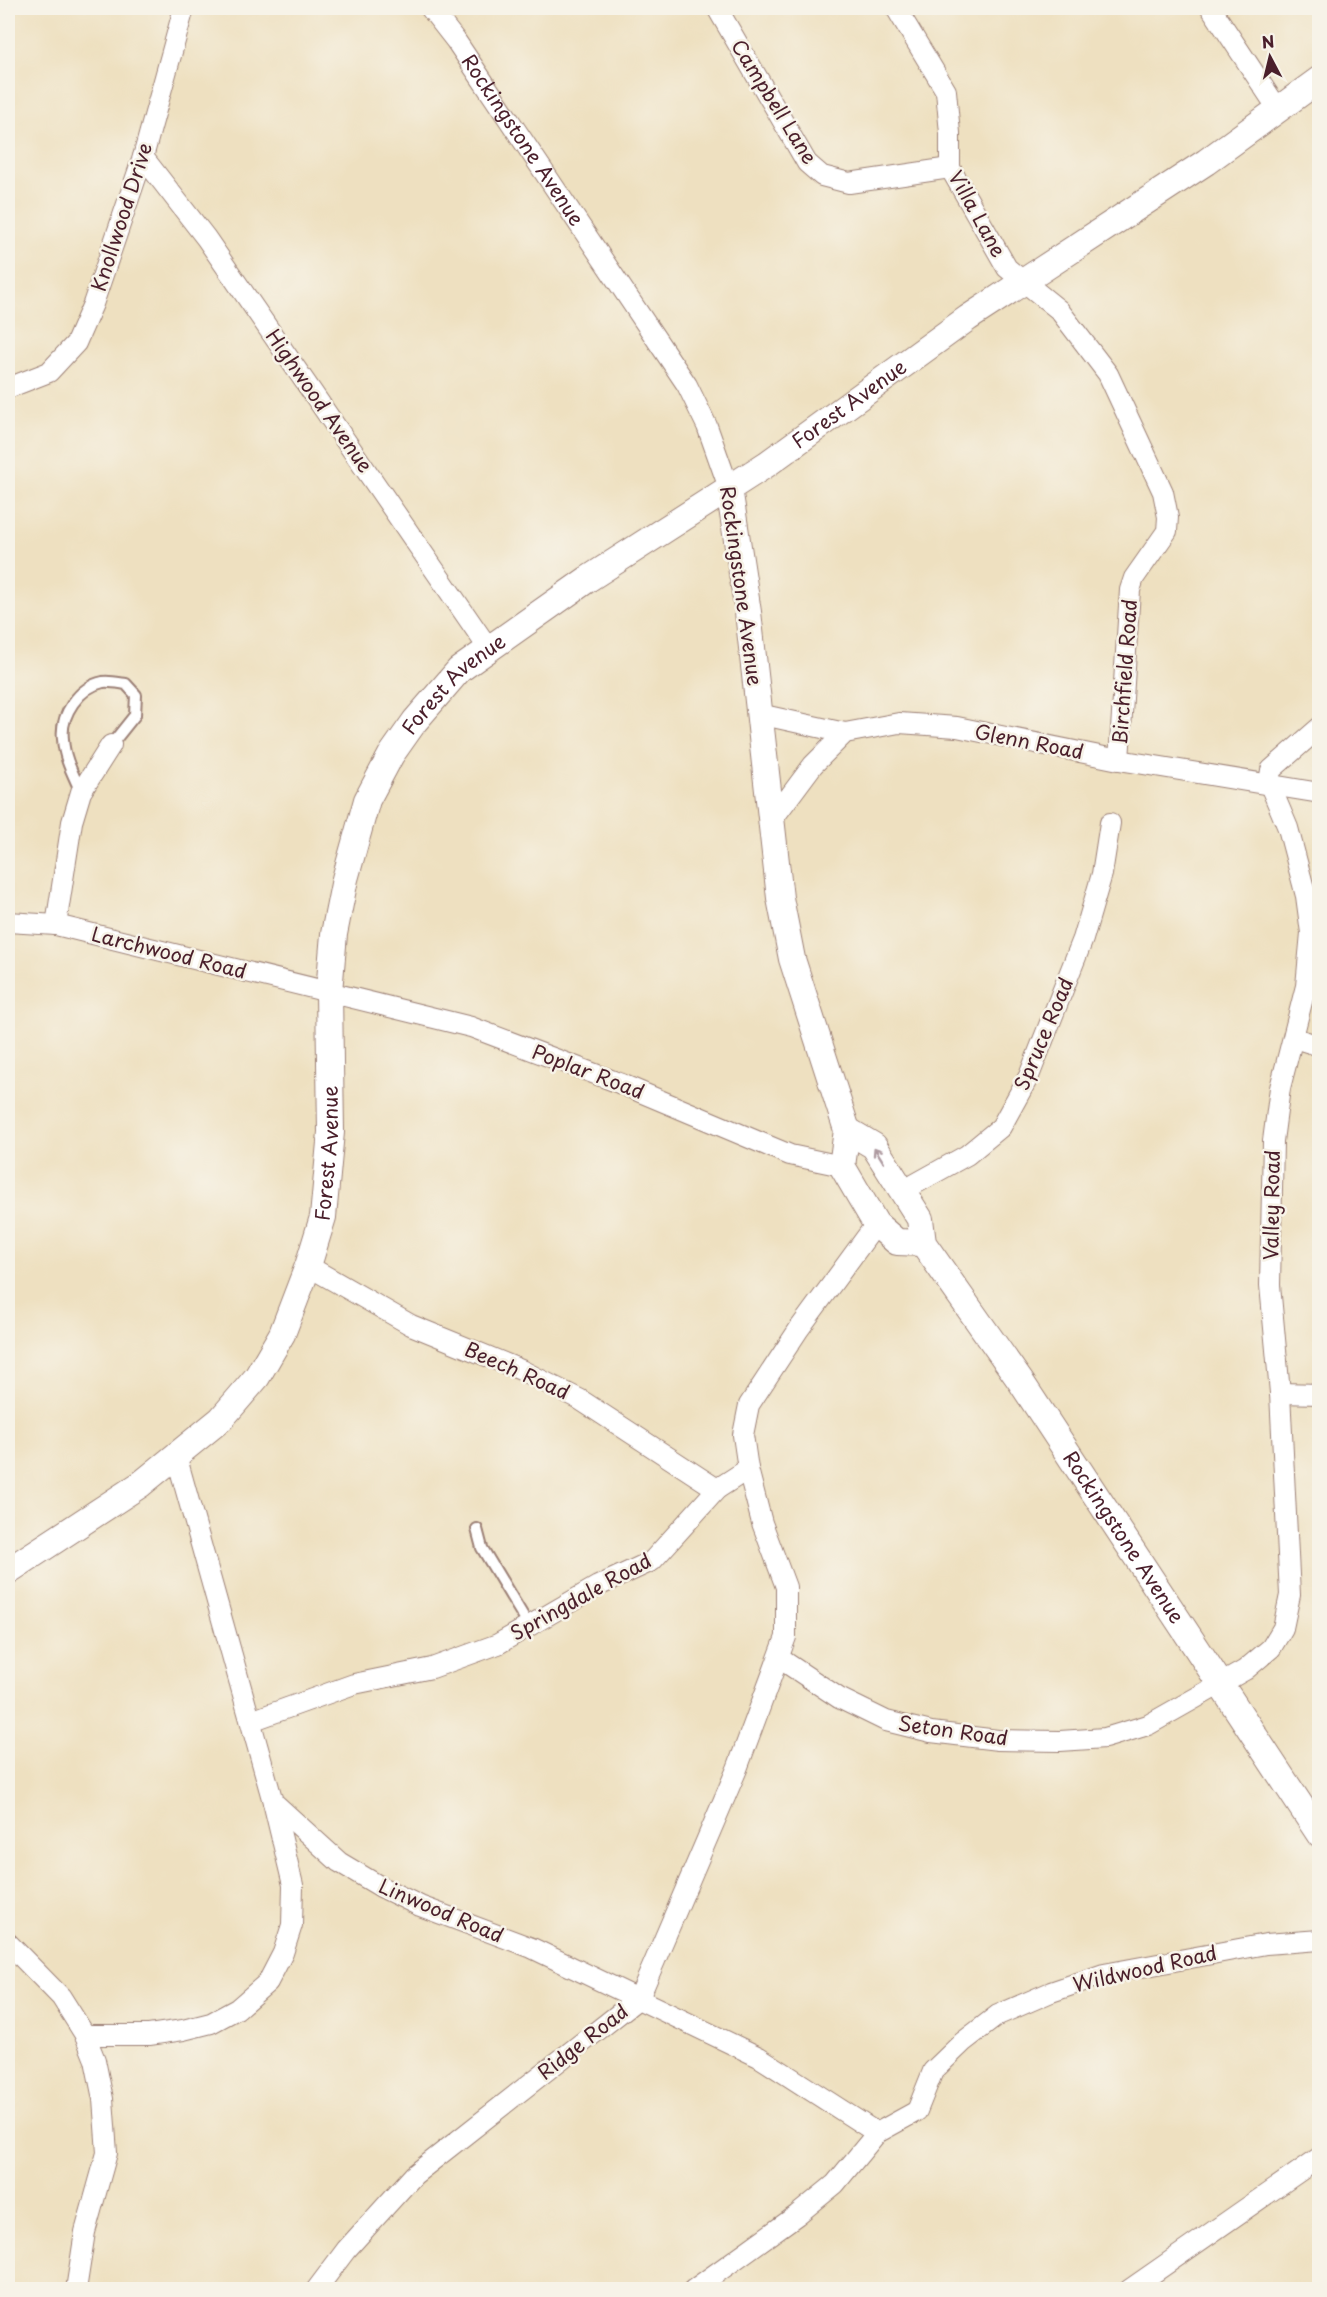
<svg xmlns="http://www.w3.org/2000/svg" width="1327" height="2297" font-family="'Playpen Sans',sans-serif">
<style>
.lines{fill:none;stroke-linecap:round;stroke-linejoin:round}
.service-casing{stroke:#9c8076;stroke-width:14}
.minor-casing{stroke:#9c8076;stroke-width:22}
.tertiary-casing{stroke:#9c8076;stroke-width:28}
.service{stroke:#fff;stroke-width:10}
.minor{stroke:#fff;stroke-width:20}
.tertiary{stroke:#fff;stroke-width:26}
.oneway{stroke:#ae9aa0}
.labels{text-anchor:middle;stroke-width:5;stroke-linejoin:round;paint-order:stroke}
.street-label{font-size:20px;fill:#4a1f2b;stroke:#f7f3e8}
</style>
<rect width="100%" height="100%" fill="#f7f3e8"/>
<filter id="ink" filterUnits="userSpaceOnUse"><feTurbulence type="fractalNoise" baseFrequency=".0167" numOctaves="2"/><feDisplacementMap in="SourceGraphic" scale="12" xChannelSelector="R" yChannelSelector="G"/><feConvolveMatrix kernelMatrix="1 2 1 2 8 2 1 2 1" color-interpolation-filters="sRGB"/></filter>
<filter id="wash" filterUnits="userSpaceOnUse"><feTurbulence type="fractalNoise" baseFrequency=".008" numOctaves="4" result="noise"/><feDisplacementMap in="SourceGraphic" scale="24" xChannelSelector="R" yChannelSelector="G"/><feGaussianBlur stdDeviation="1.35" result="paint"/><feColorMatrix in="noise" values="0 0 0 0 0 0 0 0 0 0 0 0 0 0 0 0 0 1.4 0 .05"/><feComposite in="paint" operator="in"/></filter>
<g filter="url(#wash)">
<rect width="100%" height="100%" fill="#eee0c0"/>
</g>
<g filter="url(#ink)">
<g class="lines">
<g class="service-casing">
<g id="service">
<path d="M 81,792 C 73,774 64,758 63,739 C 60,715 79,687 103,682 C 109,681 119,683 126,684 L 136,695 L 135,715 L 111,745"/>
<polyline points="477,1529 482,1548 529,1626"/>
</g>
</g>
<g class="minor-casing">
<g id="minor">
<polyline points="717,8 807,163 822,176 849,183 950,168"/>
<polyline points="896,8 946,91 950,133 950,168 1007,268 1059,310 1108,374 1163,492 1168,517 1167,531 1134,578 1130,590 1119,760"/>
<polyline points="1211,8 1278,109"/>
<path id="s1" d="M 431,9 L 456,41 L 687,385 L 707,426 L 729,488"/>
<polyline points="143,157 206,238 489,649"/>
<polyline points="8,388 49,372 76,343 93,304 143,157 184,8"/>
<polyline points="759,714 845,733"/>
<polyline points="772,820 813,765 845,733 899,723 957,727 1119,760 1320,793"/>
<polyline points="8,922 56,925 471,1027 619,1083 790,1155 842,1166"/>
<polyline points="56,925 72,822 81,792 111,745"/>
<polyline points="1294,1038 1320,1046"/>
<polyline points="903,1194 915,1184 967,1155 1001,1127 1029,1076 1083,939 1102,874 1110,823"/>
<polyline points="308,1266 411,1325 521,1370 579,1399 717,1489"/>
<polyline points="1280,1393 1320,1394"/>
<polyline points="176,1455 273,1802 339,1862 381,1887 420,1906 532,1948 759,2057 877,2133"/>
<polyline points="779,1658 839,1698 886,1721 931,1732 998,1740 1060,1741 1105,1738 1148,1725 1245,1670 1271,1648 1283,1628 1290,1595 1280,1393 1270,1285 1273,1141 1280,1088 1306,986 1311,933 1306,896 1288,828 1269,783 1271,770 1320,727"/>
<polyline points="251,1721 354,1684 432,1668 498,1644 598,1586 652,1561 717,1489 748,1469"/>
<polyline points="8,1943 61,1997 85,2035 95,2060 103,2099 107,2153 85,2232 76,2290"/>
<polyline points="85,2035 149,2035 183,2030 211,2023 237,2009 268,1982 283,1953 292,1925 293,1885 273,1802"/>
<polyline points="316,2290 346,2250 414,2175 639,1998 737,1769 786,1637 786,1587 762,1523 748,1469 743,1435 749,1405 799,1329 876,1224"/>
<polyline points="693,2290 797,2215 835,2184 877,2133 917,2111 933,2071 963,2042 998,2015 1051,1992 1104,1974 1266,1944 1320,1940"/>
<polyline points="1129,2290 1320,2157"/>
</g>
</g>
<g class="tertiary-casing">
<g id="tertiary">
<polyline points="729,488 748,612 780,898 792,959 847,1130 842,1166 876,1224 897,1242 923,1243"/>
<path id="s2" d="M 847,1130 L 874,1146 L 920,1219 L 923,1243 L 1021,1382 L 1320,1835"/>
<path id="s3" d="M 8,1571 L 141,1484 L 221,1419 L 257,1377 L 282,1334 L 308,1266 L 323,1217 L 331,1132 L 329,992 L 334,934 L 345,879 L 367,800 L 391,755 L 415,721 L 459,670 L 588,579 L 767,464 L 968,318 L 1206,162 L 1320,79"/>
</g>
</g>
<use href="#service" class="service"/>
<use href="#minor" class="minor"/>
<use href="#tertiary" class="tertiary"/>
</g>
<defs><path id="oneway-shaft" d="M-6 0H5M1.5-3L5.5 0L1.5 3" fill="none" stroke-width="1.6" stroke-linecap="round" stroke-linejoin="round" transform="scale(1.5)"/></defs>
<use class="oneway" href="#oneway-shaft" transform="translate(879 1155) rotate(-122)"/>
</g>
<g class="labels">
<g class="street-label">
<text transform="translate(774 102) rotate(58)" y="7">Campbell Lane</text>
<text dy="7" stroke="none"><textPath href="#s1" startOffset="160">Rockingstone Avenue</textPath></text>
<text transform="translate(977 214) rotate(61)" y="7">Villa Lane</text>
<text transform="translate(122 217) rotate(-72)" y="7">Knollwood Drive</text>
<text transform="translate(319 401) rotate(55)" y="7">Highwood Avenue</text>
<text dy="7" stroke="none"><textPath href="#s3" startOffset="1545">Forest Avenue</textPath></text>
<text transform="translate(741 586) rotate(82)" y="7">Rockingstone Avenue</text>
<text transform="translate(1125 672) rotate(-86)" y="7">Birchfield Road</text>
<text dy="7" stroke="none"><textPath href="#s3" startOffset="1059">Forest Avenue</textPath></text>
<text transform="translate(1029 742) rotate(11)" y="7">Glenn Road</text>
<text transform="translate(169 953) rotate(14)" y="7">Larchwood Road</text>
<text transform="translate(1044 1034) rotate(-67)" y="7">Spruce Road</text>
<text transform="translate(588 1072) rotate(21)" y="7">Poplar Road</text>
<text dy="7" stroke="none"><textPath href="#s3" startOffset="555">Forest Avenue</textPath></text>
<text transform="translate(1272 1205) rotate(-89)" y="7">Valley Road</text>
<text transform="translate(517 1371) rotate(24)" y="7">Beech Road</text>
<text dy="7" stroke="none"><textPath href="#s2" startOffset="498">Rockingstone Avenue</textPath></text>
<text transform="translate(581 1597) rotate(-29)" y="7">Springdale Road</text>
<text transform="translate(953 1731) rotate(8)" y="7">Seton Road</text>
<text transform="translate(441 1911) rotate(23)" y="7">Linwood Road</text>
<text transform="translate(1145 1969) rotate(-13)" y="7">Wildwood Road</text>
<text transform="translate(583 2042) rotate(-38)" y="7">Ridge Road</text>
</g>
</g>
<rect width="1327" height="2297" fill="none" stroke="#f7f3e8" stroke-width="30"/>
<g transform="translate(1270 57) rotate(353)" stroke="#f7f3e8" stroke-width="4.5" paint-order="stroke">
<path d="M0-4.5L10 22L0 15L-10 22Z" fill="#4a1f2b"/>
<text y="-9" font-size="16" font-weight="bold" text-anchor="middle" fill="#4a1f2b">N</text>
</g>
</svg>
